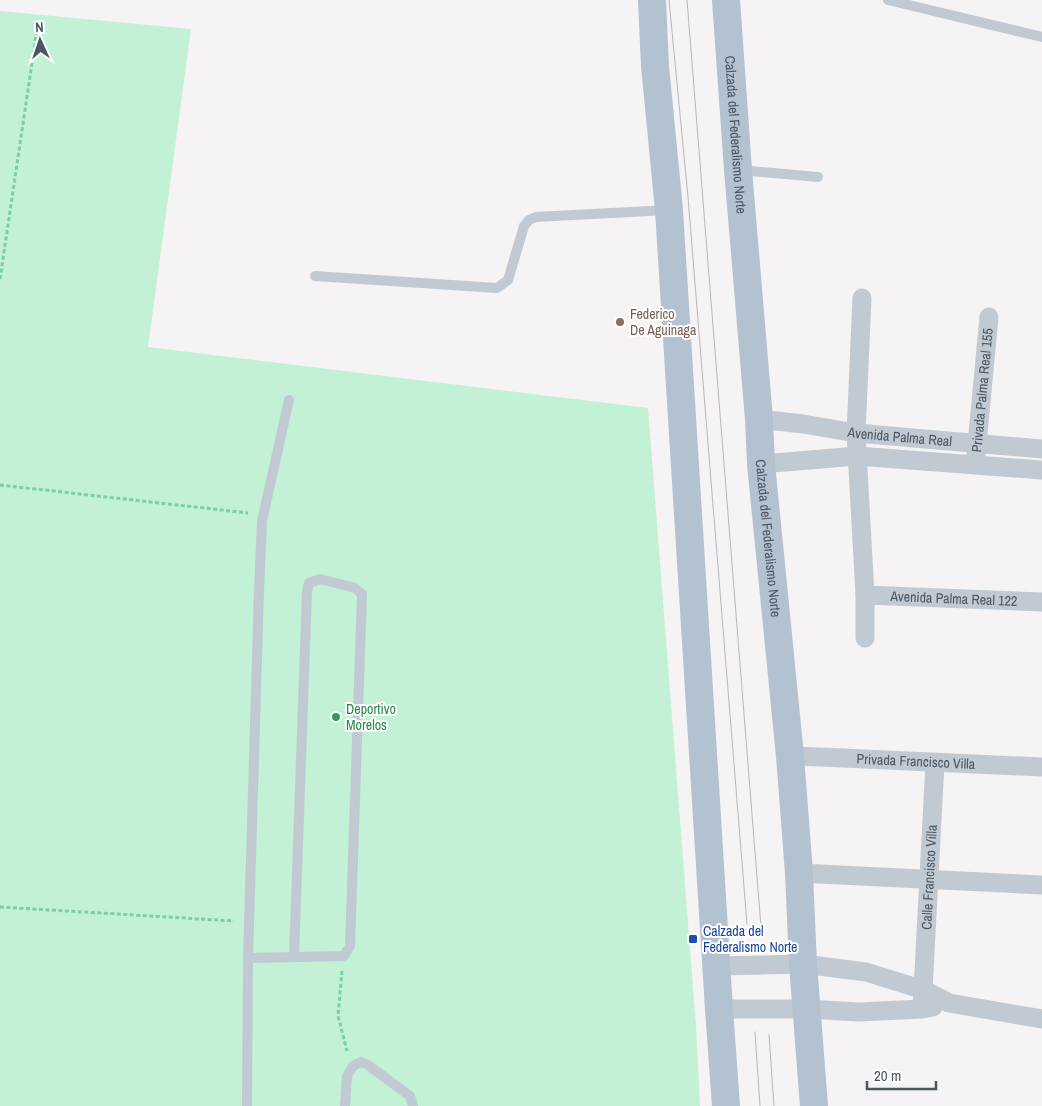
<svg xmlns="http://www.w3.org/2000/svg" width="1042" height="1106" font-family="'Archivo Narrow',sans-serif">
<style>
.garden{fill:#c3f1d5}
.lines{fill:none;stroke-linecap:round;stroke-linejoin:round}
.path{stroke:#7ad0a6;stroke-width:3;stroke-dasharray:4 2.5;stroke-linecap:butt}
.service{stroke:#c1cad2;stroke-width:10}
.minor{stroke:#c1cad2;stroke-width:19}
.primary{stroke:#b3c2d1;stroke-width:28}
.tram{stroke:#b5b8bd;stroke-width:1}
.education-dot{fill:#8d6e63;stroke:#fff;stroke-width:2}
.leisure-dot{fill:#2e9e5b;stroke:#fff;stroke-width:2}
.transit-dot{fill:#1a4fb4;stroke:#fff;stroke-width:2}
.labels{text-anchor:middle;stroke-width:4;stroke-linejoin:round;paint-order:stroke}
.street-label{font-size:14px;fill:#4a5661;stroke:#fff}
.education-label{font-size:14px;fill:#785e54;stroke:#fff;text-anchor:start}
.leisure-label{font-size:14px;fill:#27864d;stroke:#fff;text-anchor:start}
.transit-label{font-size:14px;fill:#164399;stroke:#fff;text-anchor:start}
</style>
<rect width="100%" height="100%" fill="#f5f3f3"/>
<polygon class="garden" points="0,11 191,29 148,347 648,408 696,1026 700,1106 0,1106"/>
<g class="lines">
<g class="path">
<polyline points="0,279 37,29"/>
<polyline points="0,485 248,513"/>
<polyline points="0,907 234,921"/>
<polyline points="342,971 338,1016 347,1051"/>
</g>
<g class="service">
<polyline points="888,0 1042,37"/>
<polyline points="739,170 818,177"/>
<polyline points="315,276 497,288 508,280 524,226 529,220 536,217 668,210"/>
<polyline points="248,958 344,956 350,946 362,594 355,588 320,579 309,583 307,591 294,957"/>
<polyline points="247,1106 248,958 259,591 262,521 289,400"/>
<polyline points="345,1106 347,1076 353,1066 361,1062 368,1065 410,1096 413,1106"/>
</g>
<g class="minor">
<polyline points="862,298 856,433 865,595 865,638"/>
<path id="s1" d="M 759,419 L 803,424 L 856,433 L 1042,449"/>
<path id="s2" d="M 976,455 L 989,317"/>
<polyline points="761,464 857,456 1042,470"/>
<path id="s3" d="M 865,595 L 1042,602"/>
<path id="s4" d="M 790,756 L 821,757 L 1042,767"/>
<polyline points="799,873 1042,885"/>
<polyline points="717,966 803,964 866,972 924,990 949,1003 1042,1019"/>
<polyline points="719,1009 806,1009 859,1012 922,1009 933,1007"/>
<path id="s5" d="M 922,1009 L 935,763"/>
</g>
<g class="primary">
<polyline points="652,0 655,66 669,210 719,1009 726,1106"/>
<path id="s6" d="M 726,0 L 738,170 L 759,419 L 761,464 L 790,756 L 799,873 L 803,964 L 814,1106"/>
</g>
<g class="tram">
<polyline points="669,0 688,197 747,924"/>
<polyline points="687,0 761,927"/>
<polyline points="755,1032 760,1106"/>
<polyline points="769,1035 774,1106"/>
</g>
</g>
<circle class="education-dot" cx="620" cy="322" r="5"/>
<circle class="leisure-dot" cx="336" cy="717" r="5"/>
<rect class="transit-dot" x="688" y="934" width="10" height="10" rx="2.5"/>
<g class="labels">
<g class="street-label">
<text dy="5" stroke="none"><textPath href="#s6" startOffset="135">Calzada del Federalismo Norte</textPath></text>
<text dy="5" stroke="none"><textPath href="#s2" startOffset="65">Privada Palma Real 155</textPath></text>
<text dy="5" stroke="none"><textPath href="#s1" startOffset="142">Avenida Palma Real</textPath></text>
<text dy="5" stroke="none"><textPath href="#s6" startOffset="540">Calzada del Federalismo Norte</textPath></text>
<text dy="5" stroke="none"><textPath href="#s3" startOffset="89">Avenida Palma Real 122</textPath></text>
<text dy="5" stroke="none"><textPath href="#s4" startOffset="126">Privada Francisco Villa</textPath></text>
<text dy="5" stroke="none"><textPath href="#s5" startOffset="132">Calle Francisco Villa</textPath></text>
</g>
<g class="education-label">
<text x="630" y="319">Federico<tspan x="630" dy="16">De Aguinaga</tspan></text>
</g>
<g class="leisure-label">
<text x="346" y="714">Deportivo<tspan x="346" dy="16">Morelos</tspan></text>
</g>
<g class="transit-label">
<text x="703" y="936">Calzada del<tspan x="703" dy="16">Federalismo Norte</tspan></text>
</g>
</g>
<g transform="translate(40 40) rotate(357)" stroke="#ffffff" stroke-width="4" paint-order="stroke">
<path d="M0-4L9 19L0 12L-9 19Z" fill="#4a5661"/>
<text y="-8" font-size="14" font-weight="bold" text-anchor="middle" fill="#4a5661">N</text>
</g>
<path d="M867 1081v8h69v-8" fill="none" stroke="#4a5661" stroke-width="2.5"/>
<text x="874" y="1081" font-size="15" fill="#4a5661" stroke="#ffffff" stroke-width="4" paint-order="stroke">20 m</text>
</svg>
